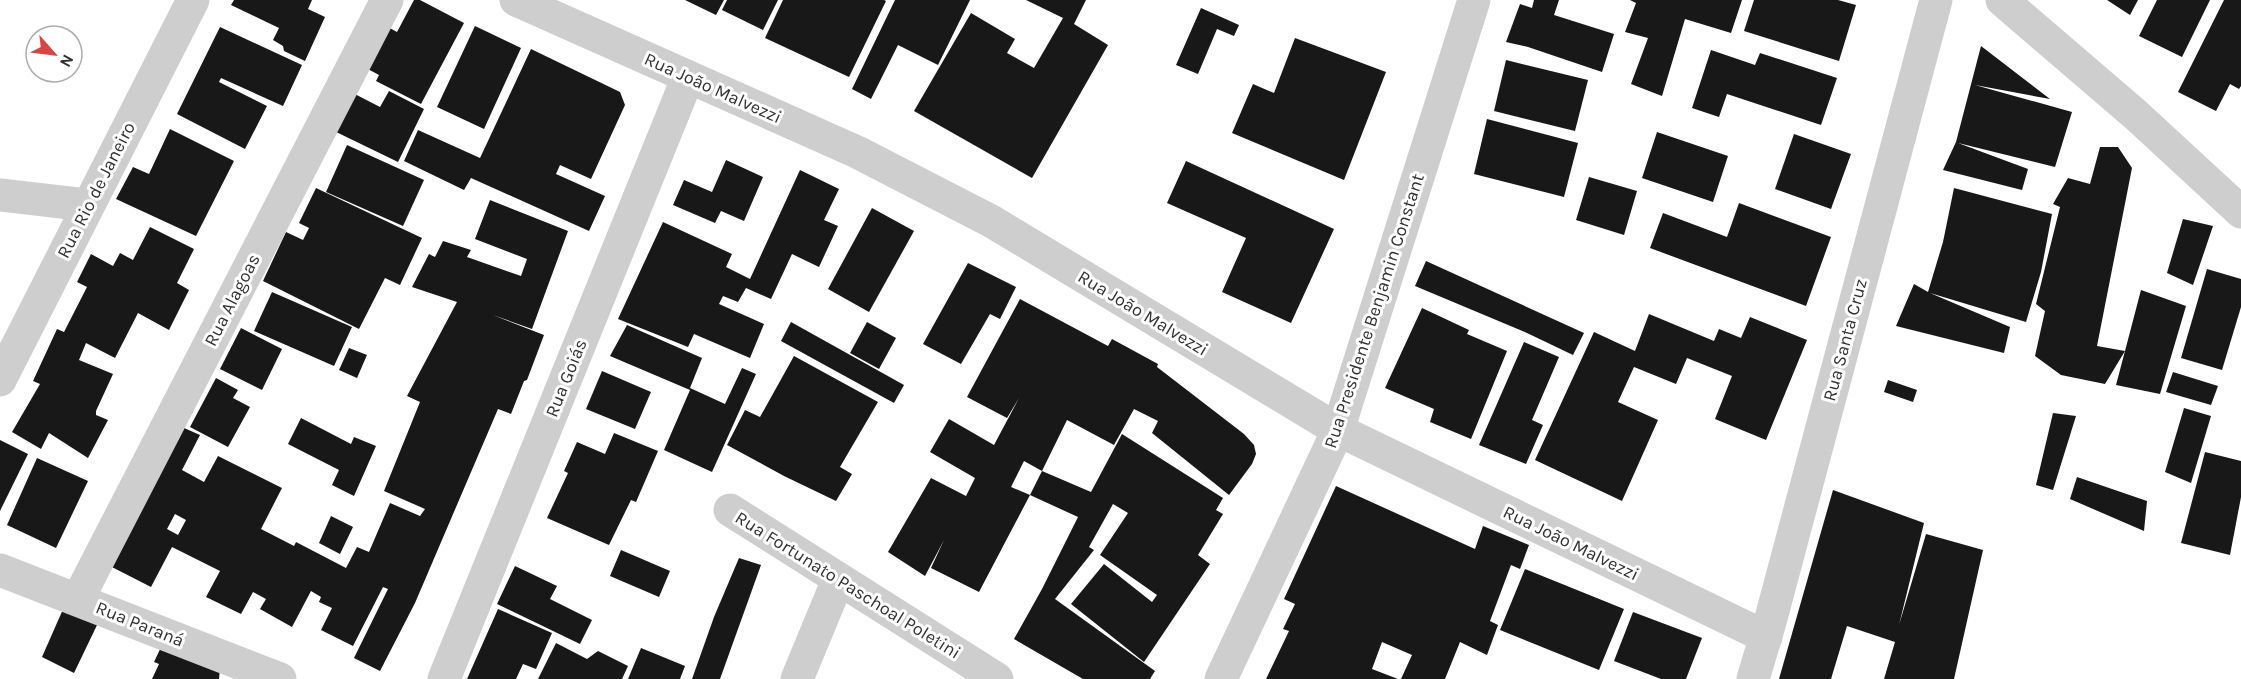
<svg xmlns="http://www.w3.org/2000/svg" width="2241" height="679" font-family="Karla,sans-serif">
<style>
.building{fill:#181818;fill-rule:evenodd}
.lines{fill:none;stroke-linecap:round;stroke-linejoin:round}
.minor{stroke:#cecece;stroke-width:33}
.labels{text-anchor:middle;stroke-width:6;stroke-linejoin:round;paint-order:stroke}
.street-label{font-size:18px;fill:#313131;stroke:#fff}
</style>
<rect width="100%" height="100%" fill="#fff"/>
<g class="building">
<polygon points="234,0 312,0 308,9 325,17 305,61 284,51 283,46 273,40 279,28 231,5"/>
<polygon points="414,0 420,0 464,23 421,104 376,81 379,75 366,68 388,27 397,32"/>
<polygon points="685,0 724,0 716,15"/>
<polygon points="727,0 778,0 763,30 722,10"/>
<polygon points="783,0 884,0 886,1 849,77 765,38"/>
<polygon points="895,0 970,0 938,65 898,45 871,99 852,89"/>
<polygon points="1026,0 1086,0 1074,24 1108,45 1032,178 914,111 971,13 1015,39 1007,53 1034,68 1063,18"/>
<polygon points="1534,0 1559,0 1554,15 1614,34 1602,72 1528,47 1506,42 1520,4 1532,8"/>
<polygon points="1630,0 1742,0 1731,33 1685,19 1662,96 1631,84 1648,38 1625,32 1636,3"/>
<polygon points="1754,0 1838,0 1856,5 1839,61 1744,31"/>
<polygon points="2107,0 2138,0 2130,15"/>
<polygon points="2157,0 2210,0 2182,57 2139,36"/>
<polygon points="2224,0 2241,0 2241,86 2239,89 2230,84 2216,111 2178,92"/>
<polygon points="1201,8 1239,25 1234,36 1217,29 1198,74 1176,65"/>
<polygon points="475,26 521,48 484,129 437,107"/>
<polygon points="220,27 302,65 283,106 221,78 219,82 267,106 245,149 177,114"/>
<polygon points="1295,38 1386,72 1344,180 1232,133 1253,84 1274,93"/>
<polygon points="1981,46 2050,99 1975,85 2072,112 2055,167 1958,143 2028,169 2022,190 1943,170 1956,142"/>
<polygon points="531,49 620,92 625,105 591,179 560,165 556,174 605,196 589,231 471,178 464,190 404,161 418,130 480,158"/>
<polygon points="1711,50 1755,65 1760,53 1837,78 1821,125 1727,94 1719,117 1692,108"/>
<polygon points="1506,60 1588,80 1575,131 1494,111"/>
<polygon points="349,91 380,107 389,91 424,109 398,162 330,129"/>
<polygon points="1487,119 1578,143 1564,197 1474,174"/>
<polygon points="170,129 234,161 196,236 116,199 133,167 149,174"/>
<polygon points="1657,132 1728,156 1713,202 1642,178"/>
<polygon points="1794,134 1851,154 1831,209 1775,189"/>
<polygon points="347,145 424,180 403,226 326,192"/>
<polygon points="2100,147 2118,147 2132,168 2097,346 2125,351 2141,290 2186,306 2160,394 2116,385 2125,351 2105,384 2061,375 2035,356 2045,311 2036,304 2060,207 2053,204 2068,178 2090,184"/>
<polygon points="726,160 763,177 744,221 721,211 715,223 673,205 684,180 712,192"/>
<polygon points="1186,161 1334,229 1291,323 1222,292 1246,238 1167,203"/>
<polygon points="800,170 839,189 824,220 838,226 819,267 792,254 771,299 746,288 738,302 723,296 719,304 764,324 750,358 694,334 688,347 618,319 663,222 732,254 726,267 750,279"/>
<polygon points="1589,177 1637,191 1624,235 1576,220"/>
<polygon points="316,188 422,238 400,285 385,278 359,329 263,281 286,232 303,240 309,228 299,223"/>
<polygon points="1954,188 2052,214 2041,272 2026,322 1930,293 2010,327 2004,353 1896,326 1914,284 1928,292 1943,242"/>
<path d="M 490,200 L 568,231 L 532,329 L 493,315 L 544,335 L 527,380 L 524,381 L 511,414 L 498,409 L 415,603 L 380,671 L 354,658 L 388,589 L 383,587 L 353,646 L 321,630 L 332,608 L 319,602 L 321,597 L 311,591 L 292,627 L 260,609 L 266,599 L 253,592 L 241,614 L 206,597 L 220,571 L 172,547 L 151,587 L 104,563 L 175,424 L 200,435 L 182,470 L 204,482 L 218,456 L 282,488 L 261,529 L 294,546 L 296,542 L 346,568 L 357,547 L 369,552 L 390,503 L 420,516 L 425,509 L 384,491 L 420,402 L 407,396 L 457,302 L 412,287 L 429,254 L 435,257 L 443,241 L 471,250 L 467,257 L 521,276 L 527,259 L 475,239 ZM 175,514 L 186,520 L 178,535 L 167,529 Z"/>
<polygon points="1739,203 1831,237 1806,306 1650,248 1663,213 1727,237"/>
<polygon points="872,208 914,231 869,312 828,289"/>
<polygon points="2183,219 2213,226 2193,285 2167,273"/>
<polygon points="150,227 194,249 177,283 189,290 169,330 138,313 115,358 86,343 79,360 113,374 96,411 96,415 108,420 88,458 49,433 41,449 12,432 40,384 33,381 57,329 64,332 87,287 77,282 91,254 113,266 120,253 133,260"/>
<polygon points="1426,261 1584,333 1573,355 1527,333 1415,286"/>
<polygon points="968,263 1016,287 1000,319 990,314 961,364 923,344"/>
<polygon points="2207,269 2241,279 2241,307 2222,370 2181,358"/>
<polygon points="272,292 352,327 334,366 254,331"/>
<polygon points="1020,299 1108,346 1112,339 1158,364 1157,367 1244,434 1254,445 1256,454 1252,464 1229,495 1152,433 1158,421 1134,409 1114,445 1067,420 1042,471 1024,461 1011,487 1030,495 979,592 931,568 944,540 925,576 888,552 931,478 966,496 975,478 930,452 949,419 994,445 1019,398 1007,418 967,397"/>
<polygon points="1422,308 1469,330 1467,334 1507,351 1471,439 1430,422 1434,409 1385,388"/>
<polygon points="1649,314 1714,341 1719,329 1741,338 1750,317 1807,340 1766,440 1715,419 1732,376 1687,358 1676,384 1634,367 1618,402 1658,420 1622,501 1535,460 1594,332 1635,351"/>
<polygon points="791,322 904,385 894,403 781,341"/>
<polygon points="867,322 896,338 879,369 850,353"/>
<polygon points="627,325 702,358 690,388 725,404 742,368 756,374 712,472 664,450 690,390 610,356"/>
<polygon points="241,328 282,349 262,390 220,369"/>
<polygon points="1524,342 1559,357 1532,420 1543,425 1526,464 1479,445"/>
<polygon points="349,348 367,355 357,378 339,370"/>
<polygon points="794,356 878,402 840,467 852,474 836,501 784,476 727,445 745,410 760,417"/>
<polygon points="602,371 651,392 635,429 586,409"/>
<polygon points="2173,372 2218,386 2211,405 2166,392"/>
<polygon points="216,378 238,390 233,398 250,407 228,447 190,427"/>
<polygon points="1888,380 1917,390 1913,402 1884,392"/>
<polygon points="2184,408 2211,416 2191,483 2165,472"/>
<polygon points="2053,413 2076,416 2053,490 2036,485"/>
<polygon points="301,418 351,444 354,437 376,446 354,496 332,485 339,470 288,444"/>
<polygon points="614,433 658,451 636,502 631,500 609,545 547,518 568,473 564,471 577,442 605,454"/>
<polygon points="1122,434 1223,498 1216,510 1223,514 1198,555 1210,564 1144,662 1071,604 1104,564 1152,602 1157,595 1100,555 1128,513 1113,504 1089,547 1094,550 1055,599 1155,671 1150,679 1083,679 1014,639 1042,589 1078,517 1030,495 1042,471 1091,492"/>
<polygon points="0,440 28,454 0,511"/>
<polygon points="2205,452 2241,461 2241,497 2230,555 2181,543"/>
<polygon points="37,458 88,481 56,548 7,525"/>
<polygon points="2077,477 2147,501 2144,531 2070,499"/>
<polygon points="1336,486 1475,549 1483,526 1529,545 1520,569 1511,565 1490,621 1498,625 1487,655 1460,642 1445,679 1401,679 1412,655 1382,642 1372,669 1398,679 1266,679 1289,631 1283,629 1295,604 1284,599"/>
<polygon points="1833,490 1924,523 1899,625 1926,534 1983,550 1954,679 1884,679 1895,642 1847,626 1831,679 1779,679"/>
<polygon points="331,516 353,527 340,554 319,543"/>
<polygon points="621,550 670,571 659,597 610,576"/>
<polygon points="739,558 761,565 720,679 692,679 714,617"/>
<polygon points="515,566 557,586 550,599 592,620 580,644 497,604"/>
<polygon points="1525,569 1624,609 1599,670 1500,630"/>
<polygon points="64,607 98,623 74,673 42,657"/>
<polygon points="498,609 552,633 536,669 523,664 516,679 467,679"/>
<polygon points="1633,612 1702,638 1686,679 1661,679 1614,661"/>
<polygon points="163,643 220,669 219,679 152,679 159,664 154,662"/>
<polygon points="556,643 587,659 598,651 628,666 622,679 538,679"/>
<polygon points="641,648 685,666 680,679 628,679"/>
</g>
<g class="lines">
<g class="minor">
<polyline points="516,0 857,152 991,221 1338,430 1766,637"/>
<polyline points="2002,0 2136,115 2241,212"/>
<polyline points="0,195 87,205"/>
<polyline points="0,380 193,0"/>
<polyline points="730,510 997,679"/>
<polyline points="0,570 280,679"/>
<polyline points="78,599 387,0"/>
<polyline points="444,679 688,77"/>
<polyline points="797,679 838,580"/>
<polyline points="1221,679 1338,430 1474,0"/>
<polyline points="1753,679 1770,622 1936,0"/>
</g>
</g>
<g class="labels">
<g class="street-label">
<text transform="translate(713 88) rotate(24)" y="6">Rua João Malvezzi</text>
<text transform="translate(96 190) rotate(-63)" y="6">Rua Rio de Janeiro</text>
<text transform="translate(232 300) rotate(-63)" y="6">Rua Alagoas</text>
<text transform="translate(1374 311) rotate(-72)" y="6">Rua Presidente Benjamin Constant</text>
<text transform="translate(1143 313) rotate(31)" y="6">Rua João Malvezzi</text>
<text transform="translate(1845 340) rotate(-75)" y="6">Rua Santa Cruz</text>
<text transform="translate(566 378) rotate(-68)" y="6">Rua Goiás</text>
<text transform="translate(1571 543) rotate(26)" y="6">Rua João Malvezzi</text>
<text transform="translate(848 585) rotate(32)" y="6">Rua Fortunato Paschoal Poletini</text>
<text transform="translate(140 624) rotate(22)" y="6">Rua Paraná</text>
</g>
</g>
<g transform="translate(54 54) rotate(118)"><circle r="28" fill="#ffffff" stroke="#adadad" stroke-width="1.5"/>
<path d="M0-4.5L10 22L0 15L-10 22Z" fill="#d74644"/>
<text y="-9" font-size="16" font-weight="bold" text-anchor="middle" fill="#313131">N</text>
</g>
</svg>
